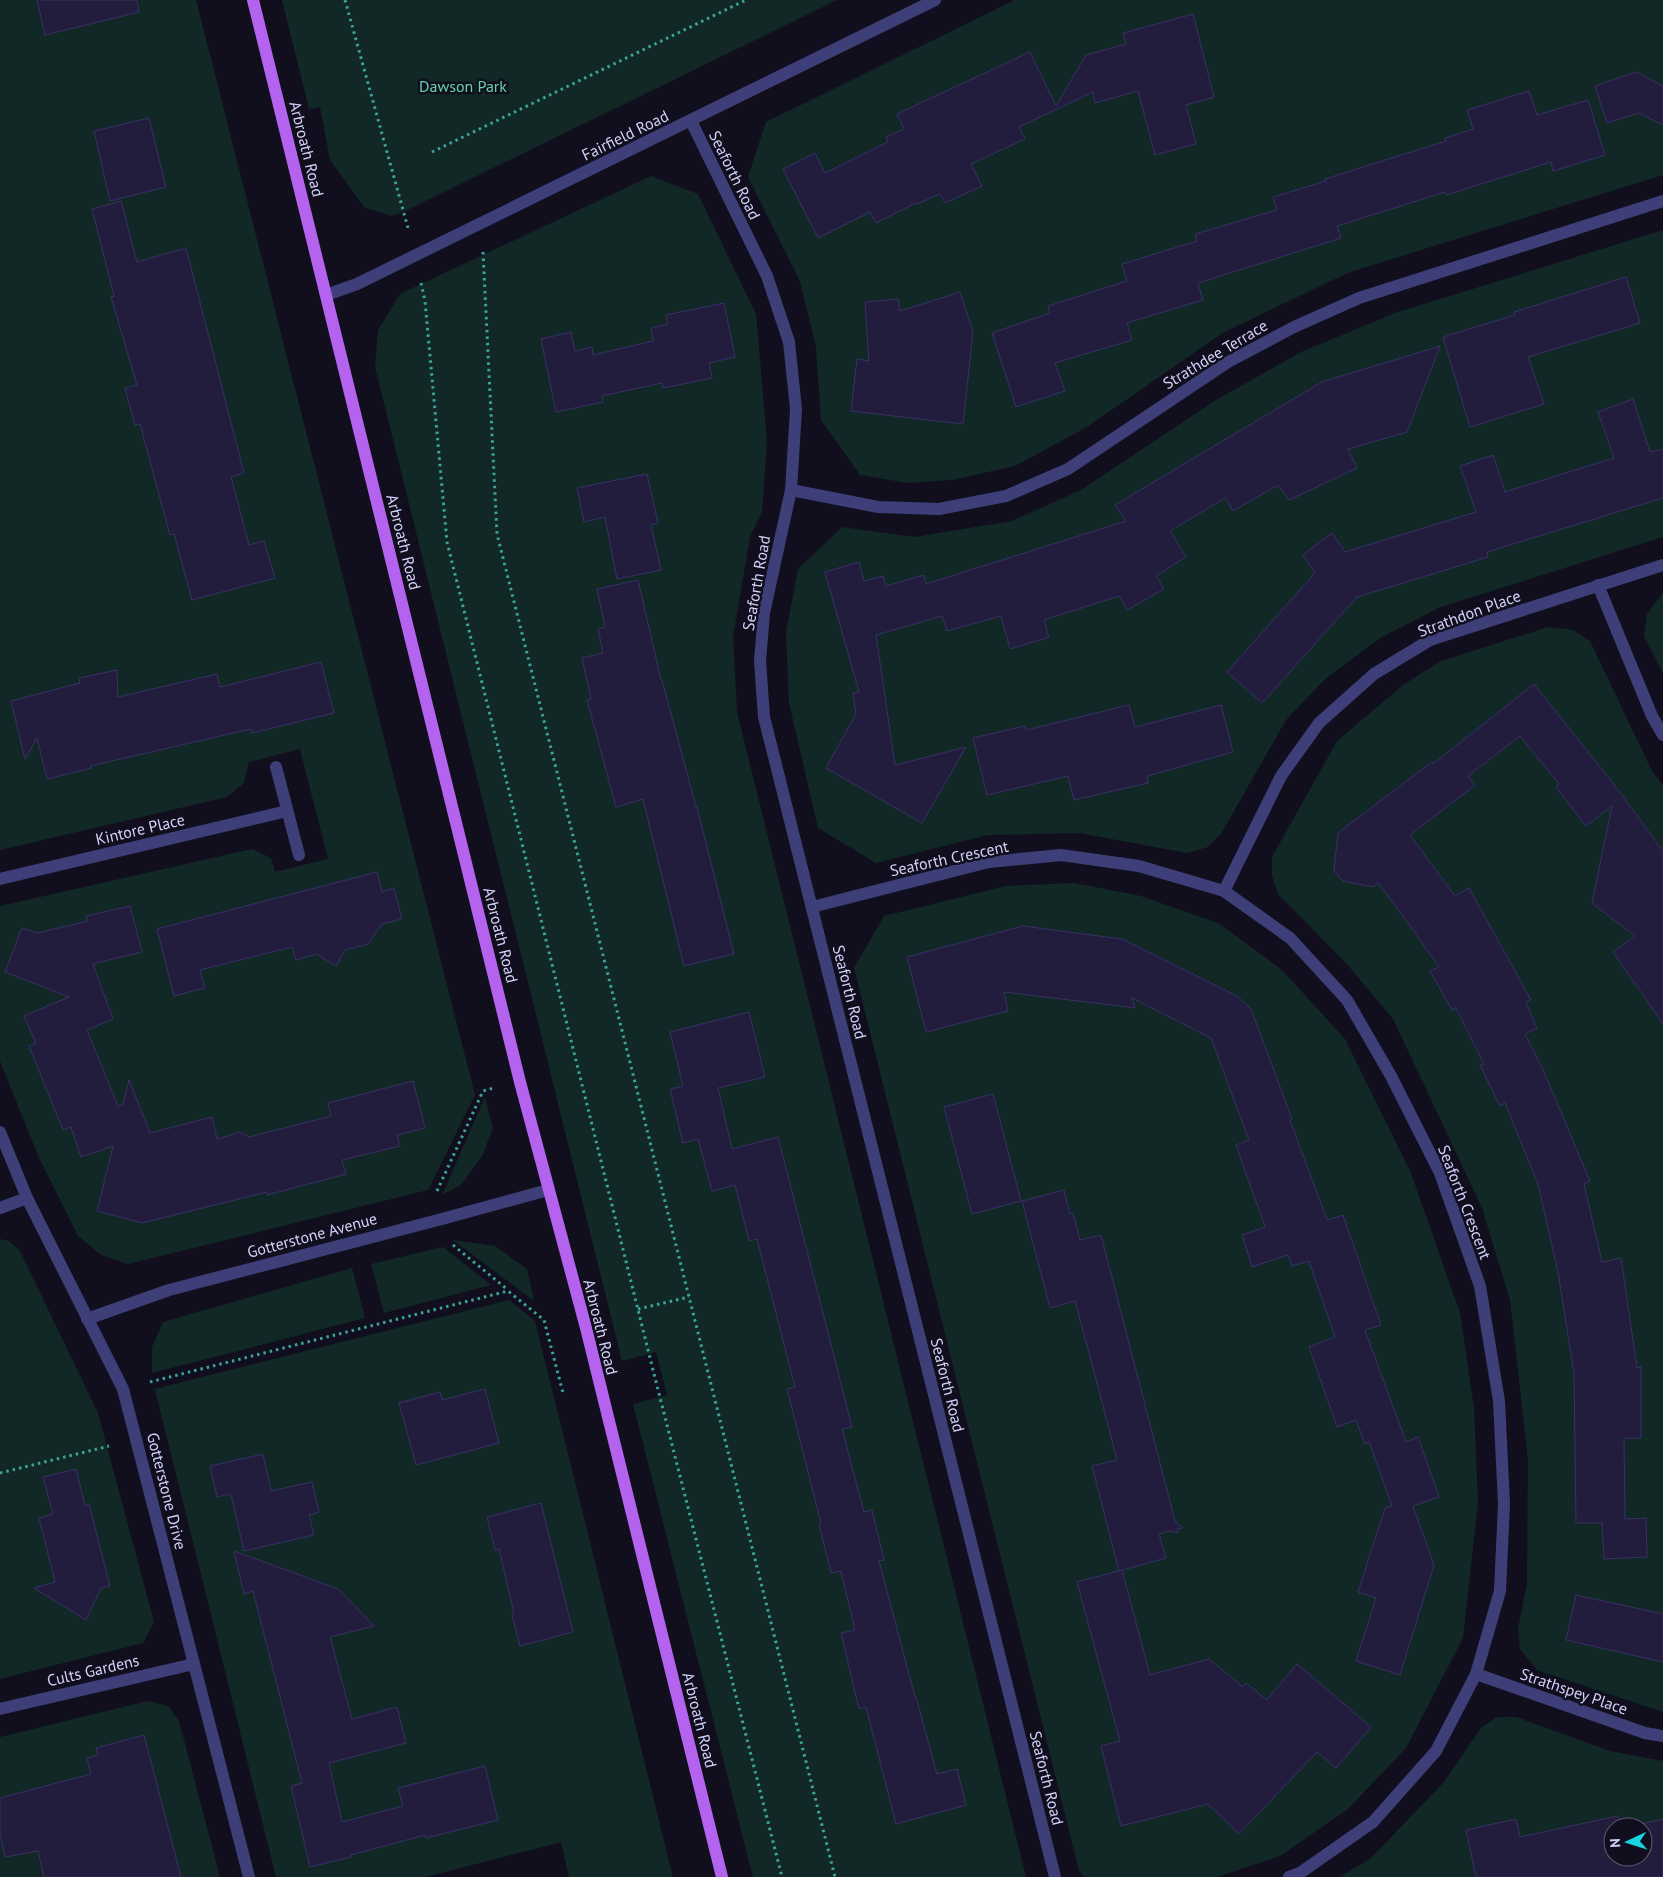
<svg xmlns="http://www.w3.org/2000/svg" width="1663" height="1877" font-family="'PT Sans',sans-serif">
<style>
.green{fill:#122826;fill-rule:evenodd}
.building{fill:#221d3d;stroke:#393167}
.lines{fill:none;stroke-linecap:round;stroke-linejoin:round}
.path{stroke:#3aa59a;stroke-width:3;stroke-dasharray:2.5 4;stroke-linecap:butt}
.minor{stroke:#3e3f79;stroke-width:12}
.major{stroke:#b463ef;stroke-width:12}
.labels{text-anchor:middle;stroke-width:5;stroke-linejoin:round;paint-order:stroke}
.park-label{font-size:16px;fill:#65d2b2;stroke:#110f1e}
.street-label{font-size:16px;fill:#d4d1fa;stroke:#110f1e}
</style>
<rect width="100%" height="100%" fill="#110f1e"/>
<g class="green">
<polygon points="0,0 196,0 475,1095 428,1190 128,1264 101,1255 78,1236 39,1158 0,1061 0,906 252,849 271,858 275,872 328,859 300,749 249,762 244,783 227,797 0,850"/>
<polygon points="282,0 837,0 407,210 392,216 364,207 330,160 320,107 309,109"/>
<polygon points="1015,0 1663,0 1663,175 1350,272 1224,332 1087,427 1015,466 952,480 908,483 860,475 821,420 816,347 800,281 748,177 766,122"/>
<polygon points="651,176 698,194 756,314 767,441 762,512 750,537 733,637 737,712 1026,1877 753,1877 633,1404 667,1395 656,1352 622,1361 375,367 378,330 400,294"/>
<polygon points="1663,230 1663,537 1441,607 1380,638 1325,679 1286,720 1222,832 1208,847 1187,853 1079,833 988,835 876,863 818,828 789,703 786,633 798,569 842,527 914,537 1012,521 1081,490 1216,400 1301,352 1395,313"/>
<polygon points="1663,593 1663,673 1644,636 1647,614"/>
<polygon points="1548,627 1573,630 1590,641 1652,771 1663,786 1663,1712 1537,1670 1520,1649 1518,1629 1527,1584 1528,1460 1510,1300 1482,1208 1393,1019 1345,962 1278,894 1272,876 1272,857 1337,741 1403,685 1441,661"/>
<polygon points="1074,883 1141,896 1220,924 1282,970 1345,1039 1411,1173 1460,1313 1474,1408 1478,1503 1463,1638 1406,1748 1348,1809 1280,1856 1217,1877 1084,1877 1079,1871 854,968 884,916 1006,886"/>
<polygon points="485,1097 493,1128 482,1156 461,1185 442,1195"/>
<polygon points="0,1239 9,1241 20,1251 98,1413 154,1622 143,1643 0,1679"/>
<polygon points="453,1240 495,1246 527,1269 534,1301"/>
<polygon points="443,1247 491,1285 384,1313 371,1264"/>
<polygon points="352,1268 365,1318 152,1373 152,1347 163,1322"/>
<polygon points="509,1300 535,1321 673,1877 569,1877 561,1842 426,1877 276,1877 155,1389"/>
<polygon points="148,1701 168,1706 179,1721 220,1877 0,1877 0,1737"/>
<path d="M 1497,1717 L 1516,1717 L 1610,1751 L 1663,1761 L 1663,1877 L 1339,1877 L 1370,1859 L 1444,1782 L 1481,1728 ZM 1613,1827 L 1643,1827 L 1643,1857 L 1613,1857 Z"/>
</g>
<g class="building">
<polygon points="37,0 137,0 139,12 45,35"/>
<polygon points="1193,14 1214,97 1186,105 1196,144 1155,155 1138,91 1095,103 1093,92 1019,127 1025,139 971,164 982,186 945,203 940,194 917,204 916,203 876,223 870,212 818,238 783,169 815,153 825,173 888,142 886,137 904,129 897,114 1030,52 1056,106 1086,55 1126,44 1123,33"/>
<polygon points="1636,72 1663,86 1663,125 1639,113 1607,123 1595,86"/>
<polygon points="1529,91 1537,115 1588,100 1605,155 1553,171 1551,162 1446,195 1445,192 1337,226 1341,238 1198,283 1203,300 1127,323 1132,340 1055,363 1065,391 1016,407 992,333 1050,313 1048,306 1127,281 1122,264 1197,241 1195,234 1277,210 1273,197 1326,181 1325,179 1446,141 1445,138 1473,129 1467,110"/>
<polygon points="149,118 166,187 110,201 94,131"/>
<polygon points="121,201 137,262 186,248 244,473 231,477 249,545 264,541 275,578 192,600 174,534 170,535 140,424 135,425 125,388 137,385 111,297 114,296 92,209"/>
<polygon points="1626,277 1640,323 1528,357 1544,404 1470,427 1443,337 1515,315 1514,312"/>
<polygon points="960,292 973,332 963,424 851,411 857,359 869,361 865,302 898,299 900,311"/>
<polygon points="724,303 735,357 709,363 712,378 663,388 662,383 602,396 603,402 556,412 541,339 571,332 575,351 592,347 593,355 653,341 651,328 668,324 666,315"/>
<polygon points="1440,346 1407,432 1348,449 1357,468 1289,500 1278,485 1233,511 1225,498 1170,531 1186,557 1156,576 1164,589 1127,610 1119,596 1044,620 1049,637 1010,649 1001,616 947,631 942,616 876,635 895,765 966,747 922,823 826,768 856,714 853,693 859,692 825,572 859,562 864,581 883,576 886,586 924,575 926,584 1126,521 1115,505 1322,382"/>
<polygon points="1633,399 1650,452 1663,449 1663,498 1487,552 1488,557 1357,597 1262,703 1227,672 1315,573 1303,555 1332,533 1345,552 1476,512 1460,466 1493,455 1505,492 1614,458 1598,412"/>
<polygon points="647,474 658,523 651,525 661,570 617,579 605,517 584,522 577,488"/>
<polygon points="638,580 661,680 662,680 696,807 697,807 734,954 684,966 643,799 616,807 587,700 591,699 582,658 603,653 598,629 605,627 597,589"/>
<polygon points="321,662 334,713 252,733 251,729 90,766 91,768 47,779 37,738 25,759 11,701 80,683 79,678 117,670 118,697 217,674 220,687"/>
<polygon points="1534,684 1612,782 1663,851 1663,1024 1613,952 1635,936 1592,903 1612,806 1586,826 1556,787 1559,784 1520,736 1468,776 1475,785 1410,835 1455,896 1469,888 1531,1000 1526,1002 1537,1028 1525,1034 1544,1072 1590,1181 1584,1184 1602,1262 1621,1258 1637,1368 1641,1367 1641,1438 1624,1438 1625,1519 1646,1518 1647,1557 1604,1559 1602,1523 1576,1523 1574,1373 1558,1272 1538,1184 1505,1103 1500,1106 1480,1065 1484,1064 1456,1008 1452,1010 1430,971 1439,967 1403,916 1378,883 1373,887 1343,881 1334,871 1338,833 1432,762 1433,764"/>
<polygon points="1129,705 1135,727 1221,705 1233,752 1147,776 1148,783 1074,800 1068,776 987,795 973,738 1025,726 1026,730"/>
<polygon points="377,872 382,892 394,888 402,919 382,924 368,944 345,950 336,966 316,954 296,960 292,947 200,970 205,988 174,996 157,929"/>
<polygon points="130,906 142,952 93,964 113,1019 87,1030 118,1106 123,1104 129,1080 150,1133 212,1117 217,1139 240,1132 249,1137 331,1116 328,1103 413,1081 425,1128 397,1135 400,1146 342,1160 346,1174 267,1195 267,1192 142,1223 97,1211 113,1146 81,1157 71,1127 63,1130 29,1046 36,1043 24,1016 69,997 5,972 22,928 37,933 88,921 86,916"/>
<polygon points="1023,926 1122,939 1237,996 1251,1009 1292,1119 1290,1120 1327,1220 1343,1215 1381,1325 1365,1330 1406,1442 1418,1437 1439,1497 1413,1506 1434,1565 1400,1675 1356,1661 1376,1598 1358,1592 1385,1508 1392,1506 1369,1442 1365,1444 1356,1420 1337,1427 1309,1347 1335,1337 1309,1261 1292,1266 1288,1255 1252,1267 1242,1235 1265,1227 1236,1145 1249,1140 1211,1038 1132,998 1135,1008 1004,992 1008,1011 926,1032 907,957"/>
<polygon points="749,1012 765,1077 718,1088 732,1149 778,1137 852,1427 842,1429 864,1512 872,1510 884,1560 879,1561 915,1697 916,1697 937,1774 957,1769 966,1805 896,1824 866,1707 859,1709 841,1633 855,1630 841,1571 831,1573 819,1524 821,1523 787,1389 795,1387 757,1239 749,1241 735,1185 712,1191 698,1139 683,1143 670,1089 683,1086 670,1032"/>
<polygon points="993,1094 1021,1201 972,1214 944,1107"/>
<polygon points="1064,1190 1070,1214 1073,1213 1080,1240 1101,1235 1175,1521 1183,1528 1177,1529 1178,1533 1170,1531 1159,1534 1166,1558 1119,1571 1092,1466 1117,1460 1096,1379 1075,1301 1050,1308 1022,1201"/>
<polygon points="485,1389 499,1443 416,1465 399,1403 440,1392 442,1400"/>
<polygon points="263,1454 271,1491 312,1482 319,1512 309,1515 314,1535 244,1551 231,1494 217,1497 210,1466"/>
<polygon points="76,1469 85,1506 89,1504 110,1586 101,1588 86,1620 34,1588 55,1582 39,1518 53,1514 43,1477"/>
<polygon points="541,1503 573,1632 520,1646 512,1614 514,1613 499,1549 495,1550 487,1517"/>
<polygon points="234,1551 338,1589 374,1626 330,1637 352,1719 397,1707 406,1743 329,1763 342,1822 403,1806 398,1788 485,1766 498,1820 426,1838 425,1835 351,1855 351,1857 310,1867 291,1786 302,1783 253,1591 244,1594"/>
<polygon points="1122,1570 1150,1675 1209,1659 1243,1687 1246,1683 1267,1700 1297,1664 1371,1727 1336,1768 1317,1752 1239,1834 1208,1804 1121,1826 1101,1746 1120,1741 1077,1582"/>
<polygon points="1576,1595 1663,1614 1663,1662 1566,1640"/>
<polygon points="144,1735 181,1877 44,1877 38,1851 5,1857 0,1834 0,1798 91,1774 87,1758 98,1755 96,1748"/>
<polygon points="1618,1816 1620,1827 1613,1827 1613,1857 1643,1857 1643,1827 1628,1827 1663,1819 1663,1877 1476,1877 1466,1830 1516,1819 1520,1837"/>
</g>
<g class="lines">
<g class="path">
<polyline points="345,0 408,228"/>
<polyline points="432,152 746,0"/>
<polyline points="483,252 497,534 835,1877"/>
<polyline points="421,283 425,301 447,542 653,1370 782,1877"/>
<polyline points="437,1191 483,1091 494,1088"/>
<polyline points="453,1245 508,1290"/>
<polyline points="638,1309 689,1297"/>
<polyline points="150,1382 508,1291 544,1320 563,1393"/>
<polyline points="0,1473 109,1446"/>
</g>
<g class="minor">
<polyline points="691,121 767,276 789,342 796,409 791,490 764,613 760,661 764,717 1055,1877"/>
<polyline points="326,295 357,284 935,0"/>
<polyline points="791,490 878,507 939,509 1006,496 1068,469 1228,362 1294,327 1359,298 1663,201"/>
<polyline points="1598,585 1652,716 1663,735"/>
<polyline points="276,767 299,855"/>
<polyline points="0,879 287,811"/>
<polyline points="1224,891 1281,776 1319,723 1374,674 1430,640 1663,565"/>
<polyline points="812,907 989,862 1061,855 1139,866 1224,891 1290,938 1347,1000 1391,1076 1440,1173 1480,1286 1499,1401 1504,1504 1500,1591 1476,1674 1436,1751 1373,1822 1300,1873 1289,1877"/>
<polyline points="0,1132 27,1198 123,1389 249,1877"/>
<polyline points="0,1208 27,1198"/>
<polyline points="87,1319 169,1290 442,1219 548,1190"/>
<polyline points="1476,1674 1645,1733 1663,1736"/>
<polyline points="0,1709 194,1664"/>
</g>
<polyline class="major" points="253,0 520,1082 586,1328 722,1877"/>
</g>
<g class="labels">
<g class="park-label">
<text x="463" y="92">Dawson Park</text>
</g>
<g class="street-label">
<text transform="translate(625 135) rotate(-26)" y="6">Fairfield Road</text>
<text transform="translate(307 149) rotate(76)" y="6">Arbroath Road</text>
<text transform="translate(735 175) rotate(64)" y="6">Seaforth Road</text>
<text transform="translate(1215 354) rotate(-31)" y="6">Strathdee Terrace</text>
<text transform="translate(404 542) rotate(76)" y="6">Arbroath Road</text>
<text transform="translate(756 583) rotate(-80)" y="6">Seaforth Road</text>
<text transform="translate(1469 613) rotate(-20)" y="6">Strathdon Place</text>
<text transform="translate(140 829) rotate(-13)" y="6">Kintore Place</text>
<text transform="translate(949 858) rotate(-12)" y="6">Seaforth Crescent</text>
<text transform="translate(501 935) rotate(76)" y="6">Arbroath Road</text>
<text transform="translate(850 992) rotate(76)" y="6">Seaforth Road</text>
<text transform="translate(1465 1202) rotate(69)" y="6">Seaforth Crescent</text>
<text transform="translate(312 1235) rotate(-15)" y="6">Gotterstone Avenue</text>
<text transform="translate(601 1327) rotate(76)" y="6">Arbroath Road</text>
<text transform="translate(948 1385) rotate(76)" y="6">Seaforth Road</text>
<text transform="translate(167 1491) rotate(76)" y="6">Gotterstone Drive</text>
<text transform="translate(93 1670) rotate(-13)" y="6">Cults Gardens</text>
<text transform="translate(1574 1691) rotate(19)" y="6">Strathspey Place</text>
<text transform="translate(700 1720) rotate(76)" y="6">Arbroath Road</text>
<text transform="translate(1047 1778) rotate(76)" y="6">Seaforth Road</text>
</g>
</g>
<g transform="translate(1628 1842) rotate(266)"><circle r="24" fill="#110f1e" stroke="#5f5d76"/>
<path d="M0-4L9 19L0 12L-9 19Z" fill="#17d5e0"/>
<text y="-8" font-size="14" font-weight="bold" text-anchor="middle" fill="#d4d1fa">N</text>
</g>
</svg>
